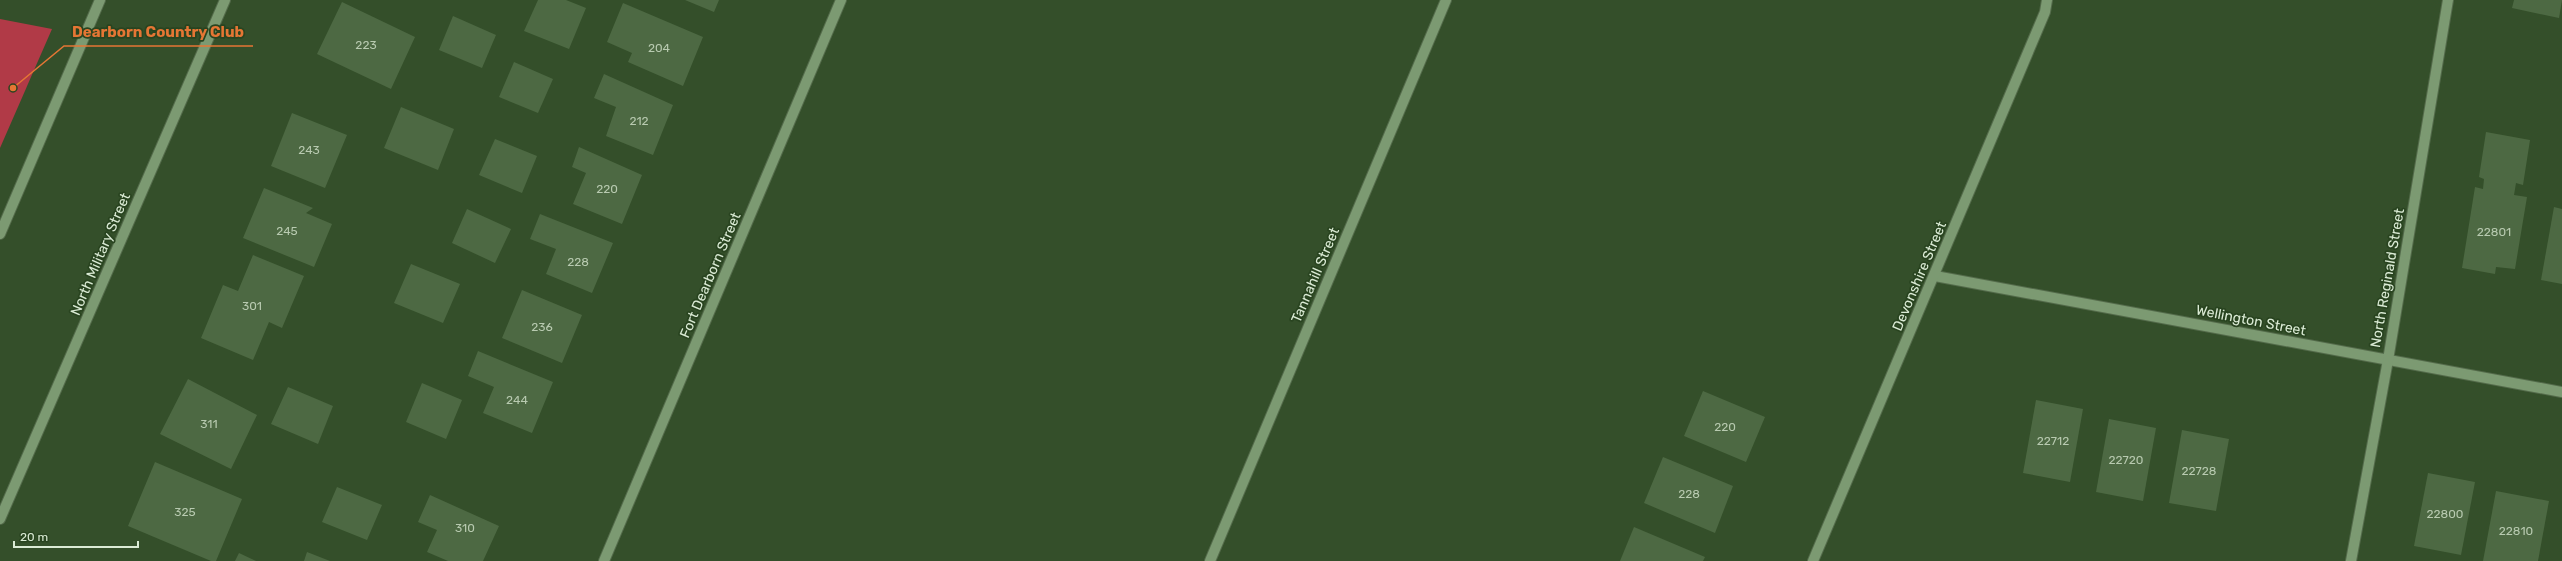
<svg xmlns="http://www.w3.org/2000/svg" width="2562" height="561" font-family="Rubik,sans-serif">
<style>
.green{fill:#b13a47}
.building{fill:#4d6943}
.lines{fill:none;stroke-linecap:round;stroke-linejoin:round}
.minor-casing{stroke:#546b4b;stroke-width:12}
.minor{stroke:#7c9a72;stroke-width:10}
.labels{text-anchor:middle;stroke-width:3.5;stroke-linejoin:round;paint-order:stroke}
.number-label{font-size:12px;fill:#b8cab0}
.street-label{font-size:14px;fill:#dbebd5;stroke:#294420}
.leader{fill:none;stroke:#e57634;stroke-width:1.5}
.callout-dot{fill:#e57634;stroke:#294420;stroke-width:1.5}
.callout-label{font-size:15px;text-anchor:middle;font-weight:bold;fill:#e57634;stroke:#294420;stroke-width:3.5;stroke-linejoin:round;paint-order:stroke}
</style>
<rect width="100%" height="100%" fill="#344f2a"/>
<polygon class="green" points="0,19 52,29 0,148"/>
<g class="building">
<polygon points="538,0 566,0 586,8 569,49 524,31"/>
<polygon points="685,0 719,0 714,12"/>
<polygon points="2514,0 2562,0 2559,18 2512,8"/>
<polygon points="342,2 415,37 391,89 317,54"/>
<polygon points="623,3 703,37 683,86 628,62 632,53 607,42"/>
<polygon points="453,16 496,35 482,68 439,50"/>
<polygon points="514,62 553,79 538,113 499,97"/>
<polygon points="604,74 673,105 653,155 606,136 616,107 594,98"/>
<polygon points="401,107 454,129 438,170 384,148"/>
<polygon points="292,113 347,135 325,188 271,166"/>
<polygon points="2486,132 2530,140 2523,185 2516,183 2514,195 2527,197 2515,269 2496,267 2495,274 2462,268 2475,187 2483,189 2484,179 2479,177"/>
<polygon points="495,139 537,156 522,193 479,175"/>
<polygon points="579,147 642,175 622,224 573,204 586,173 572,167"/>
<polygon points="264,188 313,208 306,213 332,224 314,267 243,238"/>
<polygon points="2554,207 2562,209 2562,284 2541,280"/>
<polygon points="467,209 511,229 495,263 452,243"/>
<polygon points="540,214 613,243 592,293 546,274 556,249 530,239"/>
<polygon points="253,255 304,276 282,328 269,322 253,360 201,338 223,285 238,291"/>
<polygon points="411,264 460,284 443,323 394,303"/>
<polygon points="522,290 582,315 562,363 502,338"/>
<polygon points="478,351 553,382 532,433 483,413 494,387 468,376"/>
<polygon points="188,379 257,415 231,469 160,434"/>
<polygon points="422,383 462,400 446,439 406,422"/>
<polygon points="288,387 333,406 318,444 271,424"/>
<polygon points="1703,391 1765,417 1746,462 1684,436"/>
<polygon points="2036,400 2083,409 2070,482 2023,473"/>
<polygon points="2109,419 2156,428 2143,501 2096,492"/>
<polygon points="2182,430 2229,439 2216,511 2169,503"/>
<polygon points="1663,457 1733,486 1715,533 1644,503"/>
<polygon points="155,462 242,499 216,561 211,561 128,526"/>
<polygon points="2428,473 2475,482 2461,555 2414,546"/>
<polygon points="337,487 382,505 367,540 322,522"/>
<polygon points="2496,491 2549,501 2538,561 2483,561"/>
<polygon points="430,495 499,526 483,561 448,561 427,552 437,530 418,522"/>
<polygon points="1634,527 1705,557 1703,561 1620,561"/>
<polygon points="307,552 330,561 304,561"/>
<polygon points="239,553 256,561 235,561"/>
</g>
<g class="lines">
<g class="minor-casing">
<g id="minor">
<polyline points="0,234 100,0"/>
<polyline points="1935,276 2562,392"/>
<polyline points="0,519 225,0"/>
<polyline points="604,561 841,0"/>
<polyline points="1210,561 1446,0"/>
<polyline points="1813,561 2045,12 2047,0"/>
<polyline points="2351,561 2388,360 2448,0"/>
</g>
</g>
<use href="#minor" class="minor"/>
</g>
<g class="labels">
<g class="number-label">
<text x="366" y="49">223</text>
<text x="659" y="52">204</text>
<text x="639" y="125">212</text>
<text x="309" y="154">243</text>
<text x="607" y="193">220</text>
<text x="287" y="235">245</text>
<text x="2494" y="236">22801</text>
<text x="578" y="266">228</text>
<text x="252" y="310">301</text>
<text x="542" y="331">236</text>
<text x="517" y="404">244</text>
<text x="209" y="428">311</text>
<text x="1725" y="431">220</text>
<text x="2053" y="445">22712</text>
<text x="2126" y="464">22720</text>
<text x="2199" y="475">22728</text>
<text x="1689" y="498">228</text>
<text x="185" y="516">325</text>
<text x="2445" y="518">22800</text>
<text x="465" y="532">310</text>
<text x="2516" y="535">22810</text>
</g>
<g class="street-label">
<text transform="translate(100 254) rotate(-67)" y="5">North Military Street</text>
<text transform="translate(710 275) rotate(-67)" y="5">Fort Dearborn Street</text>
<text transform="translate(1315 275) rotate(-67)" y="5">Tannahill Street</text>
<text transform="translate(1919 276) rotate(-67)" y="5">Devonshire Street</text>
<text transform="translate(2387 278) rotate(-80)" y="5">North Reginald Street</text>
<text transform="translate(2251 320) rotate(11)" y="5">Wellington Street</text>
</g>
</g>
<path class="leader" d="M13 88L64 46H253"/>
<circle class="callout-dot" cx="13" cy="88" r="4"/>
<g class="callout-label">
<text x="158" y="37">Dearborn Country Club</text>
</g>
<path d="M14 541v6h124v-6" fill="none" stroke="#dbebd5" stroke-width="2"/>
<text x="20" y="541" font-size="12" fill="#dbebd5" stroke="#294420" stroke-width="3" paint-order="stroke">20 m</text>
</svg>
